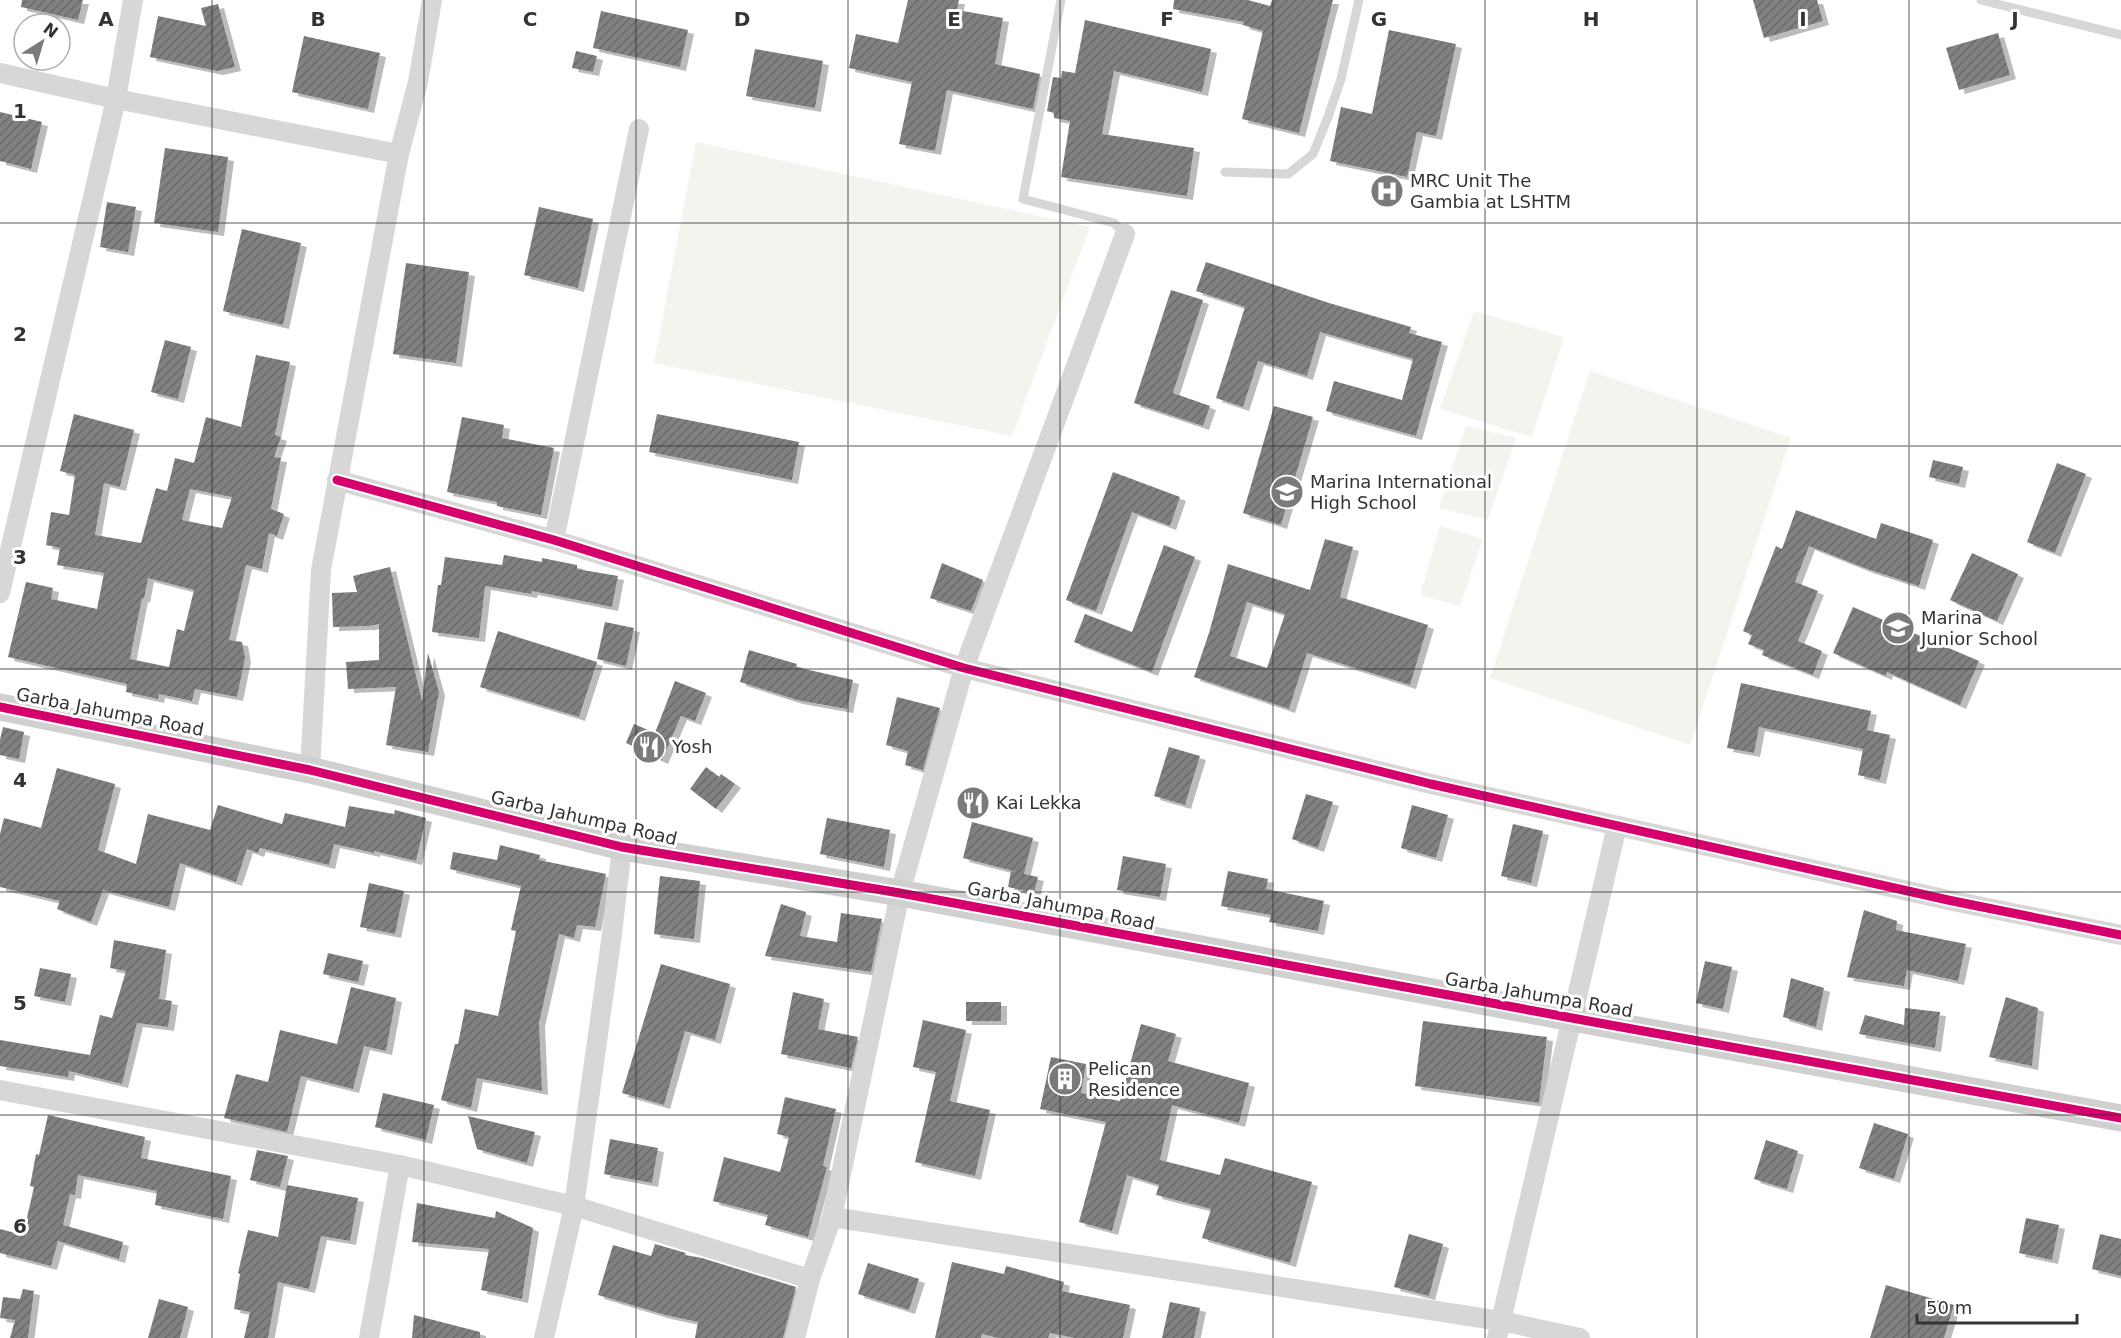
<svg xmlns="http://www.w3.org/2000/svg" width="2121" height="1338" font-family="'DejaVu Sans',sans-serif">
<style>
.grass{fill:#f1f5ed}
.building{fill:url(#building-hatch);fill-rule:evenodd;filter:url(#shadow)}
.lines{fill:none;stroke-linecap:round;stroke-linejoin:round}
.lane{stroke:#d7d7d7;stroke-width:9}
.street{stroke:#d7d7d7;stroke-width:20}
.secondary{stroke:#d0d0d0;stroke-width:27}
.cycleway-casing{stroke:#fff;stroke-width:13}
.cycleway{stroke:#d6006c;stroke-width:9}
.grid{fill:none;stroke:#333;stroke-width:1.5;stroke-opacity:0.55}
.labels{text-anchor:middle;stroke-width:6;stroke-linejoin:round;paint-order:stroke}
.poi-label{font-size:18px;fill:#333;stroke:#fff;text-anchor:start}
.street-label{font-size:18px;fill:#333;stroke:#fff}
.grid-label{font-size:20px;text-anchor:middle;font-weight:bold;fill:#333;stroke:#fff;stroke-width:6;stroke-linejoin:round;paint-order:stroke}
</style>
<defs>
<pattern id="building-hatch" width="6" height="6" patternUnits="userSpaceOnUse" patternTransform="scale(1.5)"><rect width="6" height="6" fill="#818181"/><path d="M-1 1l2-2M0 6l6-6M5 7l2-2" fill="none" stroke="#6a6a6a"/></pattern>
<filter id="shadow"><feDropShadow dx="6" dy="4" stdDeviation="0" flood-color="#0004"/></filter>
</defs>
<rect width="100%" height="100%" fill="#fff"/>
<g class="grass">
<polygon points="696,142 1090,227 1012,436 654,363"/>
<polygon points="1474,311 1564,337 1532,437 1440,409"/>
<polygon points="1590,371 1791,438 1690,745 1490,678"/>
<polygon points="1466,426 1516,438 1488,520 1439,508"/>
<polygon points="1440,526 1483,539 1460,606 1420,595"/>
</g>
<g class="building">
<polygon points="22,0 83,0 78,20 21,7"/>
<polygon points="908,0 959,0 957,10 1003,18 995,64 1040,74 1033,109 947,90 935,151 899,144 912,82 849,68 856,34 898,43"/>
<polygon points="1174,0 1248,0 1270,6 1272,0 1333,0 1299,133 1242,119 1263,31 1243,25 1244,22 1173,9"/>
<polygon points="1753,0 1817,0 1823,21 1764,38"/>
<polygon points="218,4 235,67 217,71 150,57 158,16 206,26 201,8"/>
<polygon points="601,11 688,30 680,67 593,48"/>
<polygon points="1085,20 1211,49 1202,92 1114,71 1102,134 1194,148 1187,196 1061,177 1070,121 1054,118 1054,113 1047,111 1053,77 1061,78 1062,71 1075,73"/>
<polygon points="1389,30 1456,44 1436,136 1417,132 1407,177 1330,161 1341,107 1372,114"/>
<polygon points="1998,33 2010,75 1959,90 1946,48"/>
<polygon points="304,36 380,53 368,109 292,92"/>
<polygon points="755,49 823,61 815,108 746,96"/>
<polygon points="576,51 597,56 593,72 572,68"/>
<polygon points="0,112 42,122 31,169 0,161"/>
<polygon points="165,148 228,157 218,232 154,223"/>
<polygon points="107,202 136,207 128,252 100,247"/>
<polygon points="539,207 593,219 578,288 524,275"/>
<polygon points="242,229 301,243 283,325 223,311"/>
<polygon points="1206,262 1329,303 1411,327 1409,333 1442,342 1416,436 1326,411 1334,381 1402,400 1413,359 1320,332 1307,376 1258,361 1243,407 1216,398 1245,307 1196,291"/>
<polygon points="406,263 469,272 456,363 393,354"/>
<polygon points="1171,290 1203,300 1173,393 1210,406 1203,426 1134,403"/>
<polygon points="165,340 191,347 178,399 151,392"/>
<path d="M 256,355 L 290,362 L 275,435 L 281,437 L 274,457 L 281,458 L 271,509 L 284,514 L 277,536 L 269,533 L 262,569 L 246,565 L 229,640 L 242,642 L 245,658 L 237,697 L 195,689 L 192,701 L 159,694 L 158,699 L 126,692 L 127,684 L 8,657 L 26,582 L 53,588 L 51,599 L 97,609 L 104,573 L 57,565 L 60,548 L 46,545 L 51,512 L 69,515 L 75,475 L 60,471 L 74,414 L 134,430 L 120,487 L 104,483 L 95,535 L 141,543 L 156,488 L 167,491 L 175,458 L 194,463 L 206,417 L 241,427 ZM 190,489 L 232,497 L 222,528 L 182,520 ZM 148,578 L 194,590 L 184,631 L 177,629 L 169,667 L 130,659 L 142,598 L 144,599 Z"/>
<polygon points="1274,406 1313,417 1281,525 1243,513"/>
<polygon points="657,414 799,442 792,480 649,452"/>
<polygon points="462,417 504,425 502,438 554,448 541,515 497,506 497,502 447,492"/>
<polygon points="1933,460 1963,467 1959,484 1929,477"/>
<polygon points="2057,463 2086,474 2055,553 2027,542"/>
<polygon points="1113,472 1180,497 1170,526 1132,512 1096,611 1066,600"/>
<polygon points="1796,510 1876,539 1881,523 1933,540 1919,586 1867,569 1809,546 1795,582 1818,591 1798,641 1822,651 1813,675 1762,655 1764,650 1748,644 1752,635 1743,631 1776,546 1782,549"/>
<path d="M 1325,539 L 1353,547 L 1340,597 L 1428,625 L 1410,685 L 1307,653 L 1289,709 L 1194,677 L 1209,633 L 1228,564 L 1310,590 ZM 1247,602 L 1285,614 L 1267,668 L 1230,656 Z"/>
<polygon points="1164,545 1195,557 1152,672 1074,642 1085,614 1132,632"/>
<polygon points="1972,553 2018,574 1997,621 1950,600"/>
<polygon points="504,555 542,562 542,558 577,565 577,569 618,576 612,607 532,591 531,594 485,586 479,638 432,632 438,585 441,585 445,557 502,565"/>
<polygon points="942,563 983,580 971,611 930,598"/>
<polygon points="390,567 422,701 428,653 439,692 428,752 386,745 396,687 348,689 346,662 379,660 379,624 369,626 333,627 332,593 357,592 353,576"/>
<polygon points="1853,607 1979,661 1960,705 1887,672 1886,676 1833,653"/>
<polygon points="605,622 634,628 626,666 597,659"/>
<polygon points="498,631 597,662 579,717 480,687"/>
<polygon points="749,650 797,664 796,667 853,680 847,709 797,700 740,682"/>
<polygon points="675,681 706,693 695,721 681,716 662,760 626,743 634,724 655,733"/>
<polygon points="1741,683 1871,711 1867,730 1890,735 1880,780 1858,775 1863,749 1759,727 1754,753 1727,748"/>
<polygon points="897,697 940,708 923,770 905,765 908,751 886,745"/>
<polygon points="3,727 24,732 19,759 0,755 0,740"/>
<polygon points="1169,747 1200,756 1185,805 1154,796"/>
<polygon points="706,767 719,777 721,774 735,784 716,809 690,789"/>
<polygon points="57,768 115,784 98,850 136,864 148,814 210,830 218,805 282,824 285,813 345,827 349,806 394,814 395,810 426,818 416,861 374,851 374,853 334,844 329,865 260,848 258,853 247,849 236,882 180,863 169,907 103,890 91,922 57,909 60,901 0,887 0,834 4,818 41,828"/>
<polygon points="1306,794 1333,802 1318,848 1292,839"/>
<polygon points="1412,805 1448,815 1436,858 1401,848"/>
<polygon points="827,818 890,830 884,867 820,854"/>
<polygon points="972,822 1033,838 1024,874 1038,877 1034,893 1008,887 1011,871 1017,872 963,858"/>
<polygon points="1513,824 1543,831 1531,883 1501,876"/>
<polygon points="500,845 540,855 539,860 606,874 595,927 577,925 574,938 559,934 539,1023 542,1091 477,1078 471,1108 441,1100 455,1044 458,1044 465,1009 498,1016 516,931 511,930 521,886 450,869 453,852 497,860"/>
<polygon points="1123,856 1166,864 1160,897 1117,890"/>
<polygon points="1228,871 1268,879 1266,889 1324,901 1318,931 1269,922 1271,915 1221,906"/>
<polygon points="660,876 700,881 694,939 654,934"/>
<polygon points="369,883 404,891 395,934 360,927"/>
<polygon points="781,904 806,912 800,936 837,942 841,913 882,919 871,972 765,956"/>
<polygon points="1864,910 1897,921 1896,930 1966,944 1958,981 1907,970 1904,986 1847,977"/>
<polygon points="114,940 166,950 159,999 172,1001 168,1027 137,1023 122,1084 69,1071 68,1077 0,1066 0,1040 90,1055 100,1015 112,1018 126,971 110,968"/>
<polygon points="328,953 363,961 358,982 323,974"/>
<polygon points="1705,961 1732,967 1723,1009 1696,1003"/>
<polygon points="661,964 730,984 715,1040 685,1031 664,1105 622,1093"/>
<polygon points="40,968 71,974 65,1002 34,996"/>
<polygon points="1791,978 1824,988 1816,1027 1783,1017"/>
<polygon points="351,987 396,998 386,1051 364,1046 353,1089 301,1076 287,1132 224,1118 236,1074 268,1082 280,1030 337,1044"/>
<polygon points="793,992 824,999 818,1029 858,1037 851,1068 781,1054"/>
<polygon points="2006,997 2038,1008 2032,1066 1989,1057"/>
<rect x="966" y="1002" width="35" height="19"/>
<polygon points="1905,1008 1940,1012 1935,1048 1859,1034 1865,1015 1904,1025"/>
<polygon points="923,1020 966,1030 950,1101 990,1110 975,1176 915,1162 936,1072 913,1067"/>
<polygon points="1423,1021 1547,1037 1539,1103 1415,1086"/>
<polygon points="1141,1024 1176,1034 1168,1061 1249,1083 1239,1123 1172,1105 1160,1160 1220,1175 1225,1158 1312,1182 1290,1263 1202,1238 1211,1209 1156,1195 1159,1185 1127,1175 1112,1231 1079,1222 1106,1122 1040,1109 1051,1057 1086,1064 1081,1093 1120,1101"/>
<polygon points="383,1093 434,1105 426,1140 375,1127"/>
<polygon points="785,1097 836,1109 823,1166 827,1167 808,1237 765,1225 768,1215 713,1201 724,1157 780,1172 789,1137 777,1134"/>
<polygon points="48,1115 145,1137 141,1158 231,1176 223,1219 155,1205 157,1191 78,1175 75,1195 70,1194 63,1225 123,1242 119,1259 58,1241 51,1266 0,1253 0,1229 23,1235 34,1187 30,1186 36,1154 39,1155"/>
<polygon points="468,1116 535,1132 527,1163 477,1149"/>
<polygon points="1874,1123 1908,1134 1894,1179 1859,1168"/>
<polygon points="610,1139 658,1148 652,1183 604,1174"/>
<polygon points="1766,1140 1798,1151 1787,1189 1754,1179"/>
<polygon points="257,1150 288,1156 280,1187 250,1180"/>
<polygon points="287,1185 358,1198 350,1241 321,1236 309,1289 278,1282 268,1338 244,1338 250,1312 234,1309 240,1274 238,1273 248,1230 278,1237"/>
<polygon points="417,1203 495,1218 496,1211 533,1228 522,1299 481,1290 489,1249 412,1242"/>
<polygon points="2026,1218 2059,1225 2052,1260 2019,1253"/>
<polygon points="1409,1234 1443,1244 1429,1296 1394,1287"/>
<polygon points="2100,1234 2121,1239 2121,1276 2092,1269"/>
<polygon points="655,1244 686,1253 685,1255 702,1258 796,1287 783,1338 695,1338 698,1322 665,1315 598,1295 613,1245 651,1256"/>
<polygon points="952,1262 1004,1274 1006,1266 1064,1282 1062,1291 1130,1305 1123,1338 1075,1338 1050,1333 1048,1338 998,1338 982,1334 981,1338 935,1338"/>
<polygon points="868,1263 919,1279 909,1310 858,1294"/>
<polygon points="1886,1285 1954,1305 1944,1338 1870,1338"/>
<polygon points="23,1289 34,1291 28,1338 10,1338 15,1320 0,1318 3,1297 20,1299"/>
<polygon points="159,1299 188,1307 180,1338 148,1338"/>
<polygon points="1170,1302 1200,1308 1194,1338 1162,1338"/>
<polygon points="414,1315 480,1332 480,1338 412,1338"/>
</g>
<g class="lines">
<g class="lane">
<polyline points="1061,0 1023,199 1114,223 1125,234"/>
<polyline points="1981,0 2121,35"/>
<polyline points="1225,172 1288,174 1313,154 1328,117 1341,79 1359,0"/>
</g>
<g class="street">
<polyline points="0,73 116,99 399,154"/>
<polyline points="337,480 554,540 964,668 1431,784 1948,900 2121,935"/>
<polyline points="554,540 639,129"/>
<polyline points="0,593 116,99 133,0"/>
<polyline points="310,770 321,570 399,154 418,82 432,0"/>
<polyline points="0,1090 400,1165 574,1206 810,1279"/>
<polyline points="832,1217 1501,1321 1580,1338"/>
<polyline points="369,1338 400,1165"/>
<polyline points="544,1338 574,1206 612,934 622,847"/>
<polyline points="795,1338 810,1279 832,1217 900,893 964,668 1125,234"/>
<polyline points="1497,1338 1617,826"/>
</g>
<polyline class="secondary" points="0,707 310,770 622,847 900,893 1572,1018 2121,1118"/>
<g class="cycleway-casing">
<g id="cycleway">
<polyline points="337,480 554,540 964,668 1431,784 1948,900 2121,935"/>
<polyline points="0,707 310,770 622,847 900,893 1572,1018 2121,1118"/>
</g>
</g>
<use href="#cycleway" class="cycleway"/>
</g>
<path class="grid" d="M 212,0 L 212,1338M 424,0 L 424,1338M 636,0 L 636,1338M 848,0 L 848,1338M 1060,0 L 1060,1338M 1273,0 L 1273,1338M 1485,0 L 1485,1338M 1697,0 L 1697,1338M 1909,0 L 1909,1338M 0,223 L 2121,223M 0,446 L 2121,446M 0,669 L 2121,669M 0,892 L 2121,892M 0,1115 L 2121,1115"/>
<defs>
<g id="hospital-disc" transform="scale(1.725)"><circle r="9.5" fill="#7a7a7a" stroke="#fff"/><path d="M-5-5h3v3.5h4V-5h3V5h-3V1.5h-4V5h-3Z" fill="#fff"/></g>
<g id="school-disc" transform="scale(1.725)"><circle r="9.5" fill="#7a7a7a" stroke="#fff"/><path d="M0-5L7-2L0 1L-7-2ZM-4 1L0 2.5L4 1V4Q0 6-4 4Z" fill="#fff"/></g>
<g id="restaurant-disc" transform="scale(1.725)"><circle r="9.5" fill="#7a7a7a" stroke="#fff"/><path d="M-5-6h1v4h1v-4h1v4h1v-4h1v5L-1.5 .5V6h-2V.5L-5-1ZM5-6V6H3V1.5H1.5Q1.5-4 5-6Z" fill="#fff"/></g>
<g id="building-disc" transform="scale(1.725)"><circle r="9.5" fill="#7a7a7a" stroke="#fff"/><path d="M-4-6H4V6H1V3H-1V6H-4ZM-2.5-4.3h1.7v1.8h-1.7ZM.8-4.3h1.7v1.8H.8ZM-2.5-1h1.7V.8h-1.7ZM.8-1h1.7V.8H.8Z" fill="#fff"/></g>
</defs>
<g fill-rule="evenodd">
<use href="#hospital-disc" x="1387" y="191"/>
<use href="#school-disc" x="1287" y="492"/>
<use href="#school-disc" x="1898" y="628"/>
<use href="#restaurant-disc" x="649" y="747"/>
<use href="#restaurant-disc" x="973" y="803"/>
<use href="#building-disc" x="1065" y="1079"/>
</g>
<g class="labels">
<g class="poi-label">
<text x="1410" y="187">MRC Unit The<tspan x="1410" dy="21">Gambia at LSHTM</tspan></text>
<text x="1310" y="488">Marina International<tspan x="1310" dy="21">High School</tspan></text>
<text x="1921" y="624">Marina<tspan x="1921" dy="21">Junior School</tspan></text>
<text x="672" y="753">Yosh</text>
<text x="996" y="809">Kai Lekka</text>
<text x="1088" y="1075">Pelican<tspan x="1088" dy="21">Residence</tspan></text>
</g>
<g class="street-label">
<text transform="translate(110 712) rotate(11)" y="6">Garba Jahumpa Road</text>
<text transform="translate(584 818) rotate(13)" y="6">Garba Jahumpa Road</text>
<text transform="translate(1061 906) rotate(11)" y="6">Garba Jahumpa Road</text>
<text transform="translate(1539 995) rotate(10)" y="6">Garba Jahumpa Road</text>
</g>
</g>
<g class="grid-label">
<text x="106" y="26">A</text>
<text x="318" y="26">B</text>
<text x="530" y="26">C</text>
<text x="742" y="26">D</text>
<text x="954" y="26">E</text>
<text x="1167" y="26">F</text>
<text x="1379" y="26">G</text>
<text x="1591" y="26">H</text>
<text x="1803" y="26">I</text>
<text x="2015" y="26">J</text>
<text x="20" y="118">1</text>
<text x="20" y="341">2</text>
<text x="20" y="564">3</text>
<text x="20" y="787">4</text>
<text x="20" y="1010">5</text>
<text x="20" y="1233">6</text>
</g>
<g transform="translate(42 42) rotate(37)"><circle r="28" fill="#ffffff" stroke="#adadad" stroke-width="1.5"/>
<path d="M0-4.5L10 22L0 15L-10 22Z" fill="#7a7a7a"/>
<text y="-9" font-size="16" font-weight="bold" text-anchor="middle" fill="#333333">N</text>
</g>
<path d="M1917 1314v9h160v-9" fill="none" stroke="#333333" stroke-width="3"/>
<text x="1926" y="1314" font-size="18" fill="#333333" stroke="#ffffff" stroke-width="4.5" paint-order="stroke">50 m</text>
</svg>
